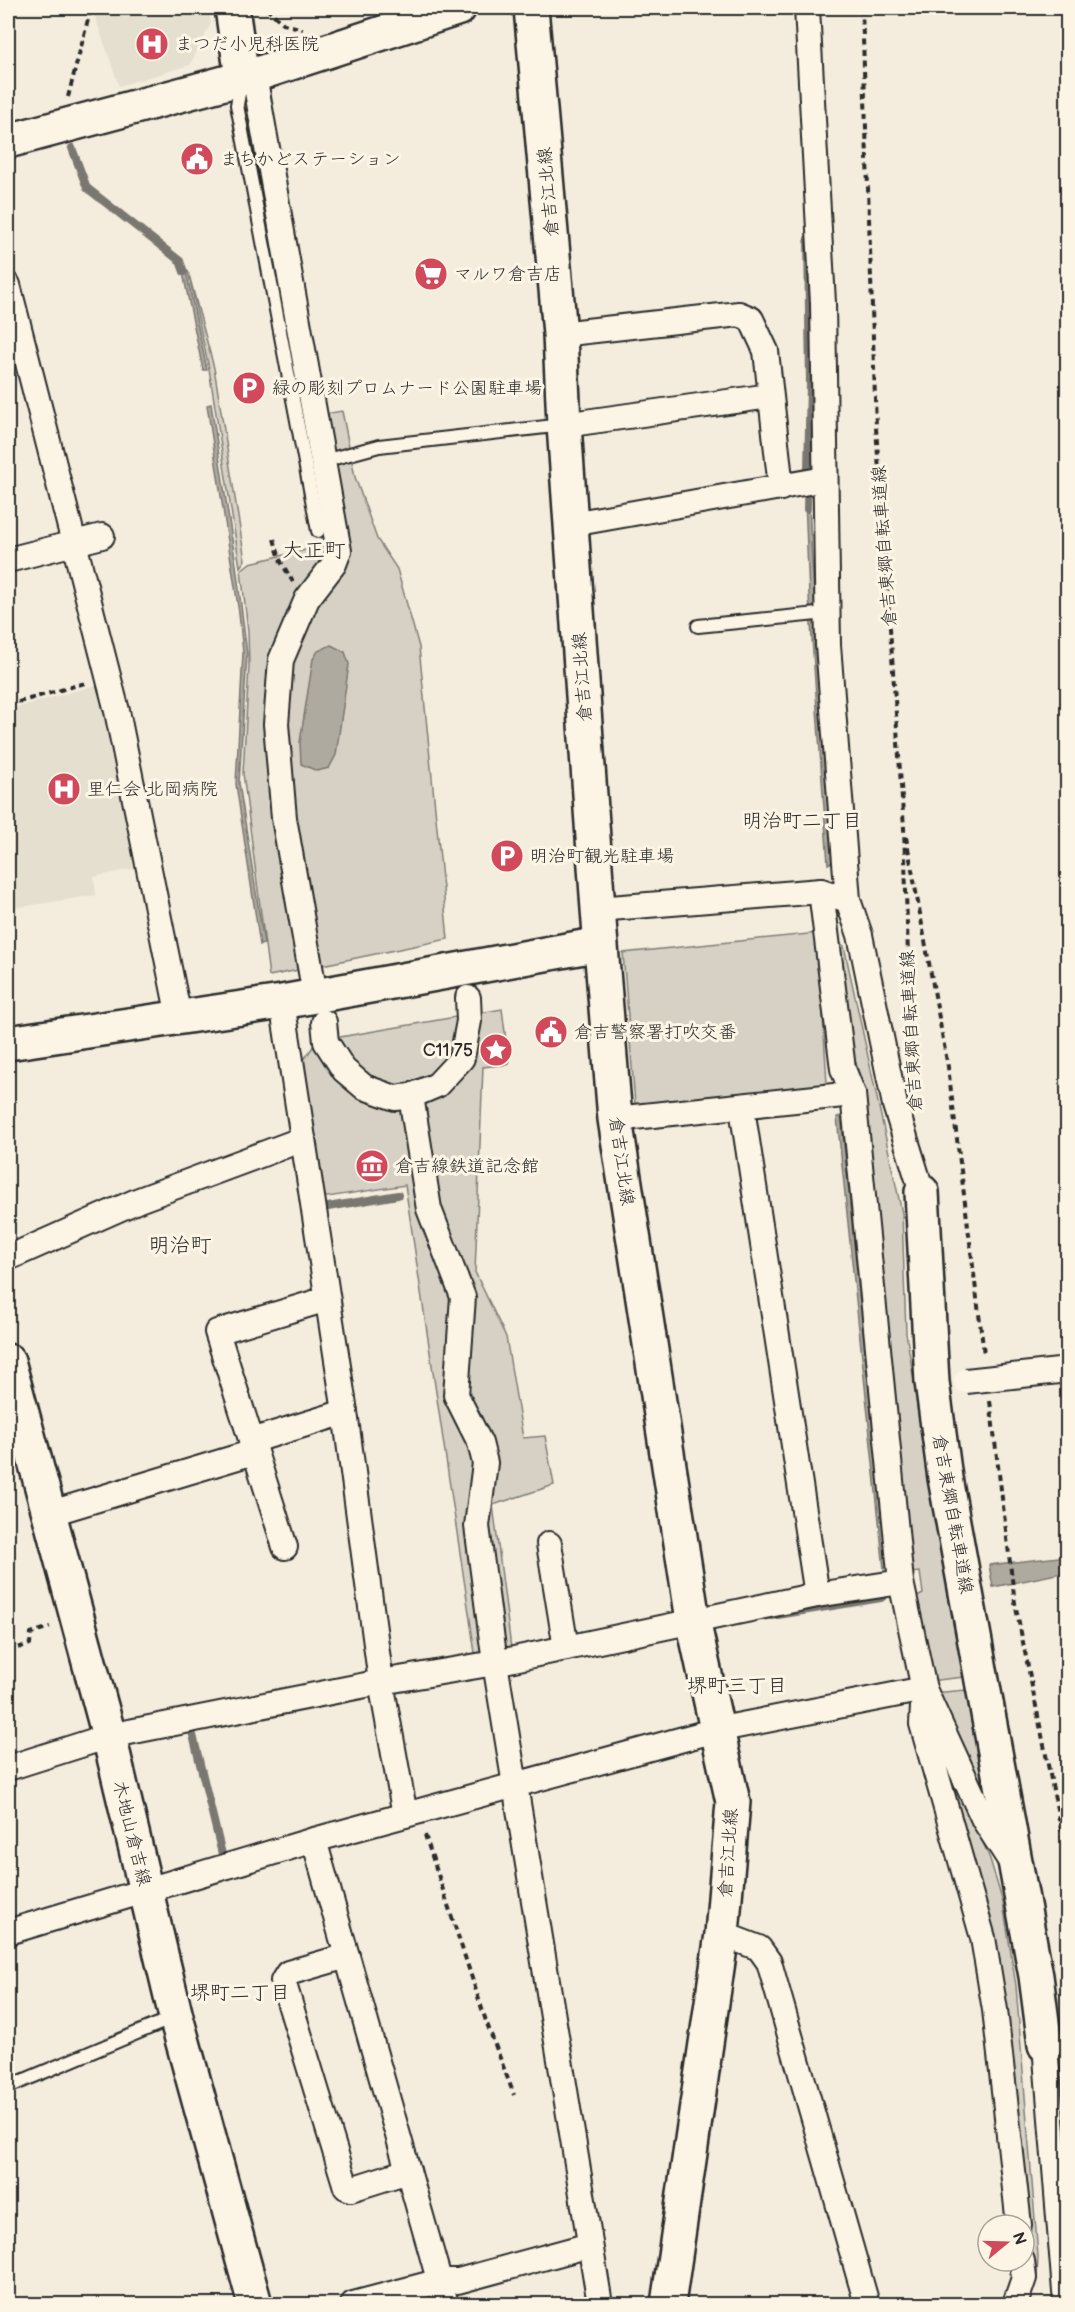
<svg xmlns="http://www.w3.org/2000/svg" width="1075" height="2312" font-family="'Balsamiq Sans','Klee One',sans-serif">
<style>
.built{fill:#e5dfd0}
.green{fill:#d6d1c4;stroke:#807e78;stroke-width:1.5}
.water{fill:#afaaa0;stroke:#7a7771;stroke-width:1.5}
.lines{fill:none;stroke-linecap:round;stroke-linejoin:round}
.stream{stroke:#7a7771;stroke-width:8}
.lane-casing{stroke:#2b2b2b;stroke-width:16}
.street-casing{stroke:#2b2b2b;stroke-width:28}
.secondary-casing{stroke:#2b2b2b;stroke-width:38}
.path{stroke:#2b2b2b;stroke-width:4;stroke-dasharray:6 4.5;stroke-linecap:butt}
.lane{stroke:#fcf5e5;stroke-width:12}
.street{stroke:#fcf5e5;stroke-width:24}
.secondary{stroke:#fcf5e5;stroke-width:33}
.street-bridge-casing{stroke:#2b2b2b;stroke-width:28;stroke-linecap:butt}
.street-bridge{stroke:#fcf5e5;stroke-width:24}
.labels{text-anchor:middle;stroke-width:6;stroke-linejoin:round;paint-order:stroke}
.poi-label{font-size:18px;fill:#2b2b2b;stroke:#fcf5e5;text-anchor:start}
.street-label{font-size:18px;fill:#2b2b2b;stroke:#fcf5e5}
.neighbourhood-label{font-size:20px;fill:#2b2b2b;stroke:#fcf5e5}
.quarter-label{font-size:21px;fill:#2b2b2b;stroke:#fcf5e5}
</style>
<rect width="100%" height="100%" fill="#f4edde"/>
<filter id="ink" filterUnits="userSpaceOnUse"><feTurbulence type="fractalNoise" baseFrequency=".0167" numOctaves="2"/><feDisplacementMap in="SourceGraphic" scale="12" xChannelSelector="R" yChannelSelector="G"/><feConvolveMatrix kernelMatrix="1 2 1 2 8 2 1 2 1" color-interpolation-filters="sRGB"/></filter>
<g filter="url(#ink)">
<g class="built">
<polygon points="92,8 209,8 211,23 190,65 119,86"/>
<polygon points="100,684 136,868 94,877 96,895 8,909 8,710"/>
</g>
<g class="green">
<polygon points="188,271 214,368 245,560 240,567 209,369"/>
<polygon points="342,411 355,477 377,539 397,569 419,647 448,939 269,976 243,773 249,666 248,631 241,570 250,563 327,545 307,417"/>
<polygon points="818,933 827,1084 823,1087 635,1104 623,953"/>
<polygon points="840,943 844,946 902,1213 906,1333 964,1677 929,1681 911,1600 923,1594 920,1572 909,1573 907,1564 911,1563 861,1082 856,1063 845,1043"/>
<polygon points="502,1009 509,1064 483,1067 475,1272 506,1337 523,1438 545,1436 554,1485 493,1505 511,1648 475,1653 405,1185 321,1198 303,1061 317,1041"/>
<polygon points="966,1690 982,1762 985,1794 934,1693"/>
<polygon points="931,1722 990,1859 1003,1903 1016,1986 1038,2256 1037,2280 1029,2297 1030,2273 1023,2195"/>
</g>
<g class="water">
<polygon points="181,263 185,266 207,370 203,370"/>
<polygon points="211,404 236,565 247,654 239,783 264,944 260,945 236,784 243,653 239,613 207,405"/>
<path d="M 805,500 L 809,500 C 814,621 825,742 832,862 L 828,864 L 809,596 Z"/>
<polygon points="331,645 345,652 349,664 336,755 329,768 317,771 301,764 300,742 313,659 318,651"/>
<polygon points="841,1116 887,1567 884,1569 837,1117"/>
<polygon points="1067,1556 1067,1572 993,1587 989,1565"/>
</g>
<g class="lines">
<g class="stream">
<polyline points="72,148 87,188 180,261 184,272"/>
<polyline points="807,509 810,385 808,239"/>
<polyline points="322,1208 398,1195"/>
<polyline points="772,1616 881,1598 885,1595"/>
<polyline points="191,1727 222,1854"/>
</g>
<g class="lane-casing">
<g id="lane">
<polyline points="241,82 237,105 318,531"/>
<polyline points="320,462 379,446 563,425"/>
<polyline points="698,626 827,613"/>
<polyline points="8,2087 175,2017"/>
</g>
</g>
<g class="street-casing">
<g id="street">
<polyline points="807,8 823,303 828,645 848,900 860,935 895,1105 922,1192"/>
<polyline points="254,75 339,551 334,564 307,599 281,660 276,724 284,818 315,995"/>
<polyline points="8,285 117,711 179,1017"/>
<polyline points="560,334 739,314 751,319 766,351 781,488"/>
<polyline points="564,425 770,396"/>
<polyline points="572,524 825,479"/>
<polyline points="8,560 102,536"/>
<polyline points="848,900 821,891 843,1069 853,1094 901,1582 924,1689 922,1724 983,1938 995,2010 1019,2225"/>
<polyline points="598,909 821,891"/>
<polyline points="282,1002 345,1412 381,1682 405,1815"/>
<polyline points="324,1022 326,1042 344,1070 364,1087 395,1098 411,1096 437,1085 462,1058 469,1021 468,998"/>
<polyline points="411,1096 429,1209 463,1297 456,1395 480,1443 485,1463 477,1526 495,1663 600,2304"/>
<polyline points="742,1108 817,1595"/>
<polyline points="615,1119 853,1094"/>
<polyline points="8,1258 139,1200 303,1139"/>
<polyline points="251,1441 345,1412"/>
<polyline points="48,1514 254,1452"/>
<polyline points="549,1544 566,1648"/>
<polyline points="285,1547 217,1332 327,1299"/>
<polyline points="8,1768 109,1736 381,1682 495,1663 817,1595 901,1582"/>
<polyline points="314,1840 446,2304"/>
<polyline points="8,1932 314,1840 716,1730 924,1689 984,1820 1011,1862"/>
<polyline points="722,1934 759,1948 769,1962 867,2304"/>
<polyline points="347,1956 288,1973 283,1981 346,2187 351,2189 408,2171"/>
<polyline points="1045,2045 1066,2304"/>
<polyline points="353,2304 440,2281 458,2281 590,2245"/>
<polyline points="1015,2304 1024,2278 1022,2261"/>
</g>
</g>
<g class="secondary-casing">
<g id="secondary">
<polyline points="232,8 242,78"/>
<polyline points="531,8 560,334 564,425 598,909 615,1119 693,1620 733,1802 722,1934 668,2304"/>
<polyline points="8,141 254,75 459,8"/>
<polyline points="8,1043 282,1002 600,944"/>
<polyline points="922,1192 932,1382 945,1478 1036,1976 1045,2045"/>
<polyline points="8,1361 109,1736 176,2017 255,2304"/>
</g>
</g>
<g class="path">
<polyline points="266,8 284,24 303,29"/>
<polyline points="862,8 876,428 904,828 911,1052"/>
<polyline points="68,97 91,8"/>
<polyline points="274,539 281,562 293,582"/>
<polyline points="8,705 85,683"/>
<polyline points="906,837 948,1067 984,1354"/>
<polyline points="990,1401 1015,1603 1068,1863"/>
<polyline points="8,1651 30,1644 31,1633 50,1627"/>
<polyline points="425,1835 486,2021 514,2095"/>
</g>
<use href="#lane" class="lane"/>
<use href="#street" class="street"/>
<use href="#secondary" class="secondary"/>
<g class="street-bridge-casing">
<polyline id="street-bridge" points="966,1381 1068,1370"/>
</g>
<use href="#street-bridge" class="street-bridge"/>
</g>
</g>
<defs>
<g id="hospital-disc" transform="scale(1.725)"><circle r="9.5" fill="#d1495b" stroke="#fcf5e5"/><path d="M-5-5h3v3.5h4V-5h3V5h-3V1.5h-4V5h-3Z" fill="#fff"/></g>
<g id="civic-disc" transform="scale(1.725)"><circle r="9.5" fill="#d1495b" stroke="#fcf5e5"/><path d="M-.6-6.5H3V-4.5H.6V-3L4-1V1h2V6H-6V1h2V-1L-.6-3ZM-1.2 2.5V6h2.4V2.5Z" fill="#fff"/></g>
<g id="supermarket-disc" transform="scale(1.725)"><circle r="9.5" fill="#d1495b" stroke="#fcf5e5"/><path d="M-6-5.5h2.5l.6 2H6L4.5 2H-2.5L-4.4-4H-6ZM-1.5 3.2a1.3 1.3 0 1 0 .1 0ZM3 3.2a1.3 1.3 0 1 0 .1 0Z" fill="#fff"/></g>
<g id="parking-disc" transform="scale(1.725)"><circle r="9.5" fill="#d1495b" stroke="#fcf5e5"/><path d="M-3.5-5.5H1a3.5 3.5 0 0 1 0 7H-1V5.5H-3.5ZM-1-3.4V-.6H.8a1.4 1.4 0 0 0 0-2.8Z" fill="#fff"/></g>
<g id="sight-disc" transform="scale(1.725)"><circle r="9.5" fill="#d1495b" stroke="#fcf5e5"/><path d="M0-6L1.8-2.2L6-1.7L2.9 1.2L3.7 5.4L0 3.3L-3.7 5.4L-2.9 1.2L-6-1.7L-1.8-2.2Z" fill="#fff"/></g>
<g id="museum-disc" transform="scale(1.725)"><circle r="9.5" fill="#d1495b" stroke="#fcf5e5"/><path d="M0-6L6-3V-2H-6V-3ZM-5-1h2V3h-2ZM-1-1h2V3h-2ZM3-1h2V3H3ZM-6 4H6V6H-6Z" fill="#fff"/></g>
</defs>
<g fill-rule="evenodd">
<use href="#hospital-disc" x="152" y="44"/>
<use href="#civic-disc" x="197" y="159"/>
<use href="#supermarket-disc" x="431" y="274"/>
<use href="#parking-disc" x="249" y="388"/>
<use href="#hospital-disc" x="64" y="789"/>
<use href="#parking-disc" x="507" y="856"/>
<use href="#civic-disc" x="551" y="1032"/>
<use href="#sight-disc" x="496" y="1050"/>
<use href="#museum-disc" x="372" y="1166"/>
</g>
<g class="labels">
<g class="poi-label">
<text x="175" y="50">まつだ小児科医院</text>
<text x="220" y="165">まちかどステーション</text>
<text x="454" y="280">マルワ倉吉店</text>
<text x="272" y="394">緑の彫刻プロムナード公園駐車場</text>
<text x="87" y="795">里仁会 北岡病院</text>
<text x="530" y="862">明治町観光駐車場</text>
<text x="574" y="1038">倉吉警察署打吹交番</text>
<text x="473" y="1056" text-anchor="end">C11 75</text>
<text x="395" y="1172">倉吉線鉄道記念館</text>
</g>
<g class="street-label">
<text transform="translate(548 192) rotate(-95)" y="6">倉吉江北線</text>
<text transform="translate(884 546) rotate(-94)" y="6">倉吉東郷自転車道線</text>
<text transform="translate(582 677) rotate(-94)" y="6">倉吉江北線</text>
<text transform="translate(911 1031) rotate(-93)" y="6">倉吉東郷自転車道線</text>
<text transform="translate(622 1161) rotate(82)" y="6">倉吉江北線</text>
<text transform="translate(953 1514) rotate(80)" y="6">倉吉東郷自転車道線</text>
<text transform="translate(132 1833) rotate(76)" y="6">木地山倉吉線</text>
<text transform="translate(728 1853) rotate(-86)" y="6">倉吉江北線</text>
</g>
<g class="neighbourhood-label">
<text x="802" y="827">明治町二丁目</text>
<text x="737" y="1692">堺町三丁目</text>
<text x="240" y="1999">堺町二丁目</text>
</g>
<g class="quarter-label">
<text x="314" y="557">大正町</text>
<text x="180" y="1252">明治町</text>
</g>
</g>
<rect width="1075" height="2312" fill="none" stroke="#fcf5e5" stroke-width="30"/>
<rect x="15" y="15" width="1045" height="2282" fill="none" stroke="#2b2b2b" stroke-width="2" filter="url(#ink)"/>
<g transform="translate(1006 2243) rotate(71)"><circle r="28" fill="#fcf5e5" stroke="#a8a49b" stroke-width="1.5"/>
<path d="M0-4.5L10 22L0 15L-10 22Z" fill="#d1495b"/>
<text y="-9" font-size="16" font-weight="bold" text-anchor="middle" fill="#2b2b2b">N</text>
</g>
</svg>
